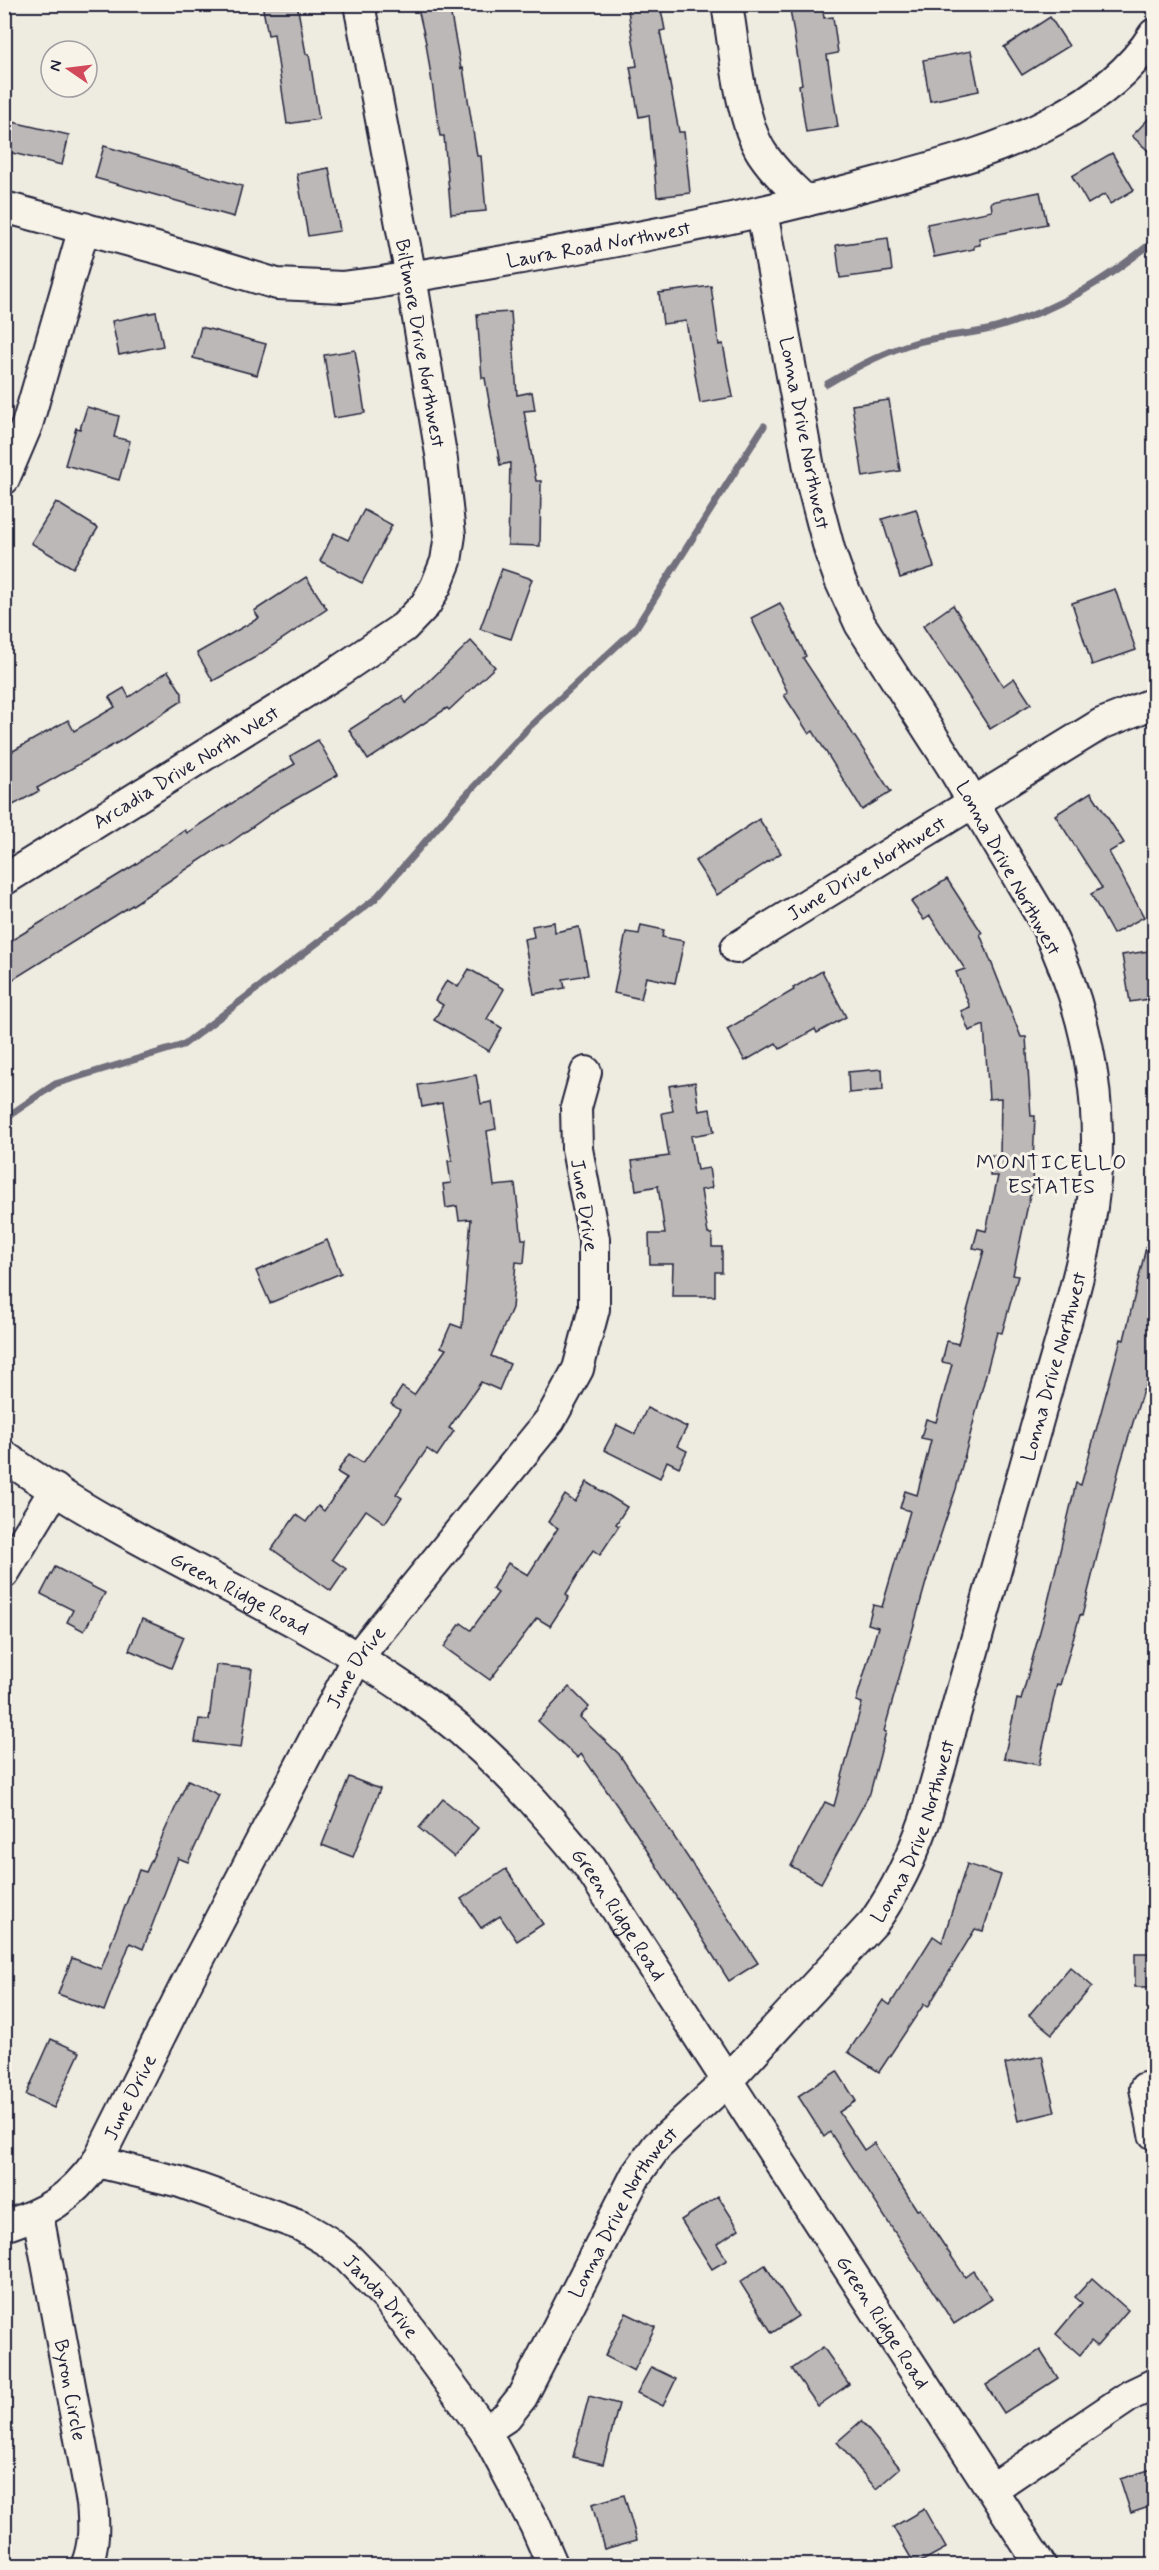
<svg xmlns="http://www.w3.org/2000/svg" width="1159" height="2570" font-family="Mynerve,sans-serif">
<style>
.lines{fill:none;stroke-linecap:round;stroke-linejoin:round}
.stream{stroke:#716f7b;stroke-width:7}
.building{fill:#bbb8b7;stroke:#22223b;stroke-width:1.5}
.minor-casing{stroke:#22223b;stroke-width:34}
.minor{stroke:#f7f3e8;stroke-width:30}
.labels{text-anchor:middle;stroke-width:6;stroke-linejoin:round;paint-order:stroke}
.street-label{font-size:20px;fill:#22223b;stroke:#f7f3e8}
.neighbourhood-label{font-size:21px;letter-spacing:1.5px;fill:#22223b;stroke:#f7f3e8}
</style>
<rect width="100%" height="100%" fill="#eeebe1"/>
<filter id="ink" filterUnits="userSpaceOnUse"><feTurbulence type="fractalNoise" baseFrequency=".0167" numOctaves="2"/><feDisplacementMap in="SourceGraphic" scale="12" xChannelSelector="R" yChannelSelector="G"/><feConvolveMatrix kernelMatrix="1 2 1 2 8 2 1 2 1" color-interpolation-filters="sRGB"/></filter>
<g filter="url(#ink)">
<g class="lines">
<g class="stream">
<path d="M 827,384 C 854,368 884,352 914,343 C 942,335 972,335 999,327 C 1062,307 1103,282 1154,241"/>
<polyline points="4,1119 55,1084 183,1045 375,899 457,805 529,727 635,629 764,426"/>
</g>
</g>
<g class="building">
<polygon points="262,4 297,4 306,54 309,54 319,119 287,124 274,34 268,35"/>
<polygon points="417,4 449,4 461,69 463,68 477,156 481,156 486,211 451,214 444,136 440,136 426,43"/>
<polygon points="627,4 660,4 665,30 660,31 679,132 684,132 690,193 657,197 649,115 639,117 630,67 637,66"/>
<polygon points="822,4 824,18 833,17 838,53 827,55 838,127 806,132 799,85 802,84 790,9"/>
<polygon points="1050,17 1069,46 1022,75 1004,47"/>
<polygon points="971,51 979,91 930,101 923,60"/>
<polygon points="1155,112 1155,157 1132,136"/>
<polygon points="4,120 69,135 62,165 4,151"/>
<polygon points="104,146 242,186 234,217 95,178"/>
<polygon points="1112,153 1134,190 1110,204 1105,194 1088,204 1072,176"/>
<polygon points="329,168 340,231 308,236 297,174"/>
<polygon points="1040,192 1047,224 979,238 980,245 974,246 974,249 934,257 927,224 992,211 991,202"/>
<polygon points="888,238 892,271 840,278 836,245"/>
<polygon points="711,286 719,345 723,344 733,397 700,403 686,321 663,324 659,293"/>
<polygon points="156,312 163,346 119,355 112,321"/>
<polygon points="511,312 517,395 532,392 535,410 524,411 536,481 541,481 540,546 508,545 510,463 500,465 485,378 482,378 477,314"/>
<polygon points="201,327 266,344 257,375 193,358"/>
<polygon points="355,350 365,413 334,418 324,355"/>
<polygon points="889,400 900,471 863,477 852,405"/>
<polygon points="87,407 119,416 114,437 130,441 119,480 65,465 76,428 80,429"/>
<polygon points="56,502 98,528 73,568 31,543"/>
<polygon points="916,509 934,567 900,578 882,519"/>
<polygon points="364,510 392,525 362,583 320,561 334,533 348,540"/>
<polygon points="502,569 532,579 511,639 480,629"/>
<polygon points="306,577 327,609 254,658 213,681 197,653 259,618 254,611"/>
<polygon points="1115,589 1136,650 1092,665 1072,603"/>
<polygon points="780,603 806,656 803,658 891,792 862,810 813,731 809,734 784,695 788,693 751,618"/>
<polygon points="953,605 1003,686 1014,678 1031,704 990,729 923,626"/>
<polygon points="471,641 495,667 449,710 447,708 368,760 349,730 402,696 406,703"/>
<polygon points="168,671 182,693 182,701 122,740 37,788 39,791 4,810 4,756 68,720 74,731 115,707 109,697 124,688 129,697"/>
<polygon points="318,740 338,775 276,810 224,847 223,845 134,904 4,985 4,945 133,866 185,830 187,833 269,779 295,764 290,756"/>
<polygon points="1091,792 1124,843 1109,852 1144,917 1113,934 1091,894 1102,888 1055,815"/>
<polygon points="759,819 781,853 717,895 695,861"/>
<polygon points="947,879 982,933 980,934 1021,1037 1026,1037 1031,1116 1035,1116 1032,1186 1013,1275 1018,1276 1002,1333 997,1332 956,1489 932,1561 884,1731 886,1732 870,1793 821,1883 791,1866 825,1802 834,1806 862,1703 856,1701 878,1627 868,1624 873,1605 882,1607 910,1511 900,1508 905,1491 917,1495 931,1440 921,1438 926,1419 936,1422 952,1364 942,1362 947,1341 958,1344 984,1250 973,1248 978,1229 986,1231 998,1176 990,1176 991,1155 1000,1156 1001,1098 989,1099 984,1025 969,1031 961,1011 970,1007 956,972 965,969 930,916 924,920 911,902"/>
<polygon points="554,922 555,932 579,927 588,975 563,979 565,988 534,994 524,939 534,937 532,926"/>
<polygon points="641,925 664,930 662,937 684,941 675,983 646,977 641,999 614,993 626,932 639,934"/>
<polygon points="1155,950 1155,998 1130,1002 1122,955"/>
<polygon points="469,969 504,989 487,1019 502,1028 489,1051 434,1020 443,1005 435,1000 447,980 458,987"/>
<polygon points="822,971 846,1017 817,1033 815,1029 780,1049 776,1043 745,1061 727,1029 794,990 793,988"/>
<polygon points="882,1069 883,1090 849,1093 848,1072"/>
<polygon points="476,1075 481,1104 492,1102 496,1129 487,1131 494,1186 515,1184 522,1239 526,1239 524,1263 516,1262 512,1308 491,1356 510,1364 499,1390 481,1382 449,1428 454,1431 437,1456 427,1449 396,1494 402,1498 385,1523 366,1510 332,1559 346,1569 331,1591 272,1549 296,1515 306,1522 318,1506 324,1511 347,1478 337,1472 349,1454 363,1463 400,1410 391,1404 402,1387 414,1395 446,1349 441,1347 451,1324 462,1328 471,1219 459,1220 457,1206 446,1208 443,1184 451,1183 448,1161 452,1161 442,1103 422,1107 418,1085"/>
<polygon points="695,1082 699,1111 710,1109 714,1132 691,1136 697,1170 709,1168 712,1188 701,1190 708,1234 712,1234 712,1247 722,1247 722,1272 715,1272 715,1296 672,1296 673,1264 650,1264 649,1234 665,1234 658,1186 636,1190 632,1161 669,1156 662,1113 673,1111 669,1086"/>
<polygon points="327,1240 341,1273 270,1303 256,1271"/>
<polygon points="1147,1243 1155,1244 1155,1353 1145,1390 1143,1390 1120,1465 1082,1616 1080,1615 1060,1685 1057,1684 1039,1765 1004,1758 1017,1699 1021,1700 1047,1606 1076,1483 1081,1485 1121,1339 1124,1340"/>
<polygon points="647,1408 687,1427 677,1446 687,1451 679,1467 667,1461 660,1478 604,1450 617,1425 635,1434"/>
<polygon points="587,1482 627,1507 616,1524 619,1526 600,1555 593,1550 566,1594 569,1597 550,1626 537,1618 490,1680 444,1647 461,1623 471,1630 498,1593 492,1589 508,1563 528,1575 558,1528 548,1522 565,1495 575,1502"/>
<polygon points="55,1567 105,1593 84,1631 67,1622 73,1610 41,1594"/>
<polygon points="142,1619 184,1637 171,1668 129,1650"/>
<polygon points="216,1665 252,1669 241,1748 195,1742 199,1719 209,1720"/>
<polygon points="569,1687 589,1707 580,1717 619,1754 758,1963 729,1981 634,1830 581,1754 578,1758 538,1721"/>
<polygon points="349,1777 380,1789 353,1857 322,1845"/>
<polygon points="188,1780 219,1795 188,1862 178,1858 143,1949 130,1943 104,2011 58,1994 72,1958 101,1969 139,1870 146,1872"/>
<polygon points="443,1799 478,1828 454,1857 419,1828"/>
<polygon points="967,1864 1001,1875 983,1931 975,1929 928,2007 924,2004 879,2072 848,2052 883,2000 890,2005 933,1936 942,1942"/>
<polygon points="506,1869 543,1924 517,1941 500,1916 481,1928 461,1899"/>
<rect x="1135" y="1953" width="20" height="34"/>
<polygon points="1070,1967 1092,1986 1052,2034 1029,2015"/>
<polygon points="51,2039 80,2052 54,2108 26,2095"/>
<polygon points="1042,2056 1055,2112 1018,2121 1005,2064"/>
<polygon points="837,2071 856,2101 839,2112 864,2150 874,2143 917,2210 920,2209 965,2277 973,2271 992,2299 954,2324 830,2132 824,2137 798,2096"/>
<polygon points="718,2196 739,2229 717,2244 727,2260 712,2269 681,2220"/>
<polygon points="765,2265 798,2316 772,2333 740,2282"/>
<polygon points="1092,2278 1128,2310 1097,2346 1091,2341 1080,2355 1056,2334 1082,2303 1075,2297"/>
<polygon points="626,2313 655,2327 634,2371 605,2356"/>
<polygon points="823,2347 849,2384 818,2406 792,2369"/>
<polygon points="1040,2350 1058,2378 1004,2413 986,2385"/>
<polygon points="651,2367 676,2379 663,2406 637,2393"/>
<polygon points="589,2396 619,2404 603,2464 573,2457"/>
<polygon points="861,2421 900,2468 876,2489 837,2442"/>
<polygon points="1155,2468 1155,2505 1131,2513 1120,2479"/>
<polygon points="624,2495 637,2540 604,2549 592,2504"/>
<polygon points="924,2509 946,2548 915,2565 893,2527"/>
</g>
<g class="lines">
<g class="minor-casing">
<g id="minor">
<path d="M 727,4 C 734,45 740,120 762,153 C 774,171 790,186 806,201"/>
<path id="s1" d="M 4,207 L 160,249 L 277,284 L 343,287 L 376,283 C 544,254 713,228 878,182 C 936,166 999,151 1053,121 C 1093,100 1130,73 1154,34"/>
<polyline points="4,479 27,425 84,228"/>
<path id="s2" d="M 4,880 L 333,675 L 404,627 L 426,604 L 436,586 L 446,561 L 450,535 L 442,460 L 411,277 L 359,4"/>
<path id="s3" d="M 736,948 L 1101,724 L 1154,703"/>
<path id="s4" d="M 4,1456 C 132,1548 283,1604 412,1693 C 481,1741 537,1801 589,1867 L 1041,2566"/>
<polyline points="4,1573 55,1489"/>
<polyline points="1145,2088 1154,2134"/>
<path id="s5" d="M 97,2162 L 180,2182 L 300,2225 L 327,2241 L 347,2257 L 387,2298 L 485,2431 L 535,2525 L 553,2566"/>
<path id="s6" d="M 38,2215 L 92,2503 C 94,2525 95,2544 86,2566"/>
<path id="s7" d="M 4,2226 C 47,2212 70,2199 97,2162 L 187,1982 L 357,1658 L 550,1420 L 578,1369 L 594,1309 L 594,1239 L 577,1149 L 576,1108 L 586,1072"/>
<path id="s8" d="M 485,2431 L 506,2417 L 522,2397 L 636,2175 L 657,2146 L 727,2081 L 874,1922 C 897,1889 912,1857 925,1820 C 964,1682 1004,1544 1042,1406 C 1066,1319 1097,1232 1097,1141 C 1097,1065 1077,989 1044,921 L 951,765 L 860,624 L 840,580 L 830,552 L 812,484 L 762,212"/>
<polyline points="992,2489 1131,2395 1154,2384"/>
</g>
</g>
<use href="#minor" class="minor"/>
</g>
</g>
<g class="labels">
<g class="street-label">
<text dy="7" stroke="none"><textPath href="#s1" startOffset="609">Laura Road Northwest</textPath></text>
<text transform="translate(421 343) rotate(80)" y="7">Biltmore Drive Northwest</text>
<text transform="translate(805 433) rotate(79)" y="7">Lonna Drive Northwest</text>
<text dy="7" stroke="none"><textPath href="#s2" startOffset="214">Arcadia Drive North West</textPath></text>
<text dy="7" stroke="none"><textPath href="#s3" startOffset="153">June Drive Northwest</textPath></text>
<text transform="translate(1009 868) rotate(61)" y="7">Lonna Drive Northwest</text>
<text transform="translate(585 1205) rotate(81)" y="7">June Drive</text>
<text dy="7" stroke="none"><textPath href="#s8" startOffset="1234">Lonna Drive Northwest</textPath></text>
<text dy="7" stroke="none"><textPath href="#s4" startOffset="273">Green Ridge Road</textPath></text>
<text dy="7" stroke="none"><textPath href="#s7" startOffset="674">June Drive</textPath></text>
<text dy="7" stroke="none"><textPath href="#s8" startOffset="748">Lonna Drive Northwest</textPath></text>
<text dy="7" stroke="none"><textPath href="#s4" startOffset="777">Green Ridge Road</textPath></text>
<text dy="7" stroke="none"><textPath href="#s7" startOffset="188">June Drive</textPath></text>
<text dy="7" stroke="none"><textPath href="#s8" startOffset="262">Lonna Drive Northwest</textPath></text>
<text dy="7" stroke="none"><textPath href="#s5" startOffset="322">Janda Drive</textPath></text>
<text dy="7" stroke="none"><textPath href="#s4" startOffset="1263">Green Ridge Road</textPath></text>
<text dy="7" stroke="none"><textPath href="#s6" startOffset="178">Byron Circle</textPath></text>
</g>
<g class="neighbourhood-label">
<text x="1052" y="1169">MONTICELLO<tspan x="1052" dy="24">ESTATES</tspan></text>
</g>
</g>
<rect width="1159" height="2570" fill="none" stroke="#f7f3e8" stroke-width="24"/>
<rect x="12" y="12" width="1135" height="2546" fill="none" stroke="#22223b" stroke-width="2" filter="url(#ink)"/>
<g transform="translate(69 69) rotate(284)"><circle r="28" fill="#f7f3e8" stroke="#a29fa3" stroke-width="1.5"/>
<path d="M0-4.5L10 22L0 15L-10 22Z" fill="#d1495b"/>
<text y="-9" font-size="16" font-weight="bold" text-anchor="middle" fill="#22223b">N</text>
</g>
</svg>
